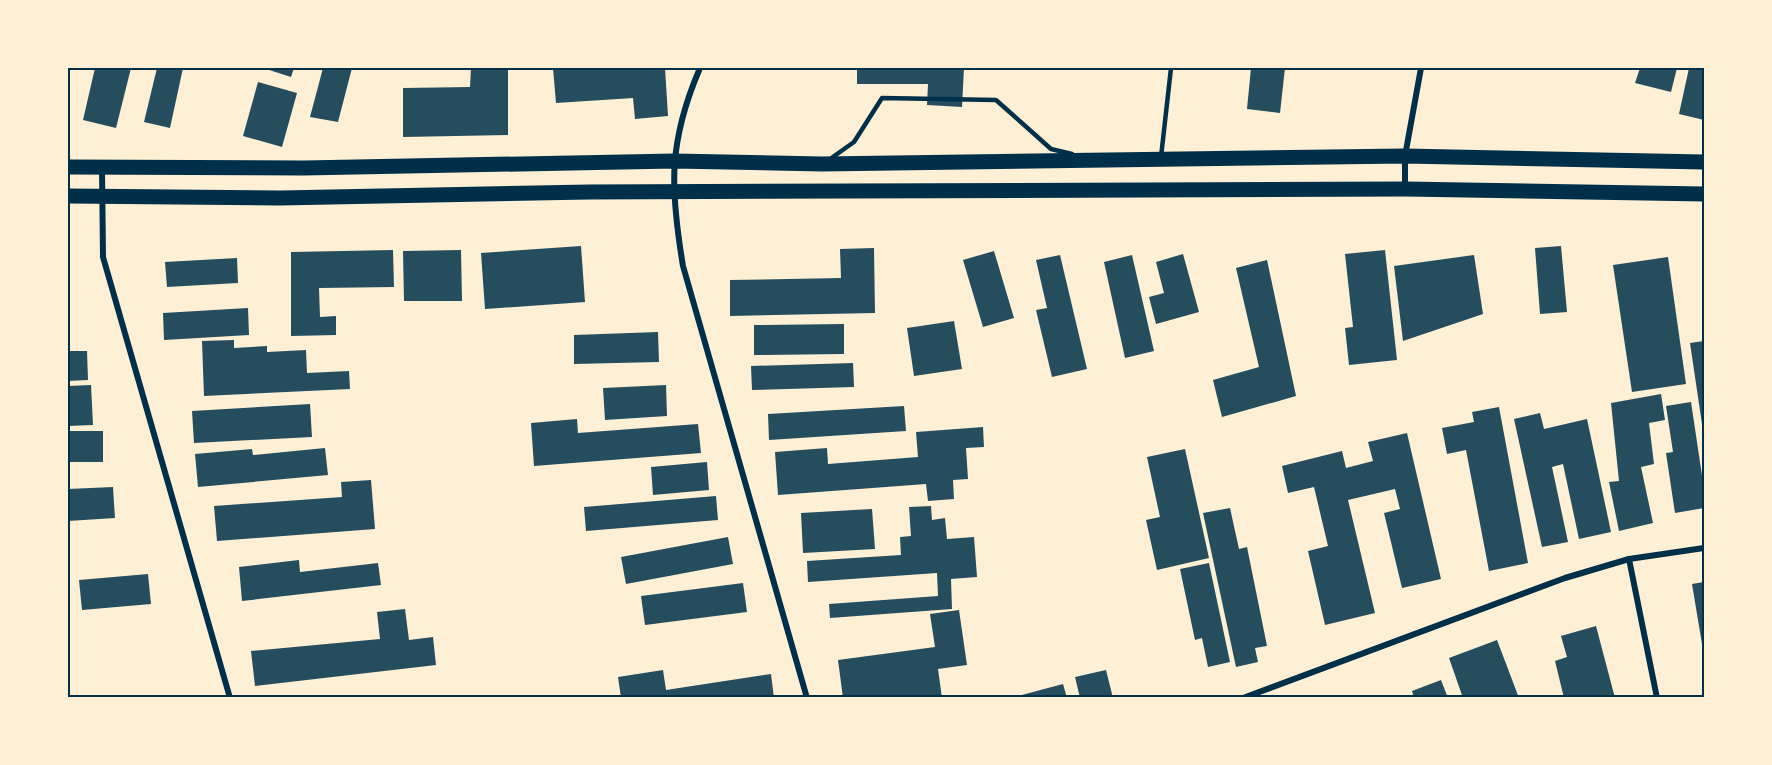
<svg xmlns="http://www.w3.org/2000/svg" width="1772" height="765" font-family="'Source Sans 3',sans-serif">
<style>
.building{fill:#264d5e}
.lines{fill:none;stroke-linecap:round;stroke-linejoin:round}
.service{stroke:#003049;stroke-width:4.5}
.minor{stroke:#003049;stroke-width:6}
.primary{stroke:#003049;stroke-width:15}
.neatline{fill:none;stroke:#003049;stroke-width:2}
</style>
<rect width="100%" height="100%" fill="#fdf0d5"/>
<g class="building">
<polygon points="95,68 131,68 116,128 83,120"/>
<polygon points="157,68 183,68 170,128 144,122"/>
<polygon points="263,68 294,68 291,77"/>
<polygon points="323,68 352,68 338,122 310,117"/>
<polygon points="471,68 508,68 508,135 403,137 403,88 470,87"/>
<polygon points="553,68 665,68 668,116 635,119 633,98 556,103"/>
<polygon points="857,68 964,68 962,107 927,105 928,84 857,84"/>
<polygon points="1251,68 1285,68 1280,113 1247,109"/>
<polygon points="1640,68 1677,68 1671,92 1635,83"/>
<polygon points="1689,68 1704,68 1704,120 1679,114"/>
<polygon points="258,82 297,93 282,147 243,136"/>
<polygon points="581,246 585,302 485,309 481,253"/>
<polygon points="1561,246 1567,312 1540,314 1535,248"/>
<polygon points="874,248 875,313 730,316 730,280 841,278 840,249"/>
<polygon points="393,250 394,287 319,288 320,317 336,316 336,335 291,336 291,252"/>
<polygon points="461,250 462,301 404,301 403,251"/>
<polygon points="1385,250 1397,360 1349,365 1345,328 1353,327 1345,254"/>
<polygon points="994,251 1014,318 983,327 963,260"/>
<polygon points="1183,254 1199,312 1156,324 1149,297 1164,293 1156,262"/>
<polygon points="1060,255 1087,369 1052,377 1036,310 1047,308 1036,260"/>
<polygon points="1132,255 1154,351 1125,358 1104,262"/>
<polygon points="1474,255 1483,314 1403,341 1394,266"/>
<polygon points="1668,257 1686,384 1632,392 1613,265"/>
<polygon points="237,258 238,283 167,287 165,262"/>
<polygon points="1267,260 1296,396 1222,417 1213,380 1259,367 1236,268"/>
<polygon points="248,308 249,335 164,340 163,313"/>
<polygon points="954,321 962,369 914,376 907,328"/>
<polygon points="844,324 844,354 754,355 754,325"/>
<polygon points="658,332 659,362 574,364 574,335"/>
<polygon points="234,340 234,348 267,346 267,352 306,350 307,373 349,371 350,389 204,396 202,341"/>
<polygon points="1704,341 1704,431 1703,431 1690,343"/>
<polygon points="68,351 87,351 88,380 68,381"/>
<polygon points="853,363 854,387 752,390 751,366"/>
<polygon points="91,385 93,425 68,426 68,386"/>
<polygon points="666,385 667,416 605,420 603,388"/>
<polygon points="1661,394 1665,420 1649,423 1654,464 1641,467 1653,523 1619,531 1609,482 1619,481 1611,403"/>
<polygon points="1691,402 1704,489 1704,508 1675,513 1666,453 1673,452 1666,406"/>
<polygon points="310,404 312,437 194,443 192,411"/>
<polygon points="904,406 906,431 769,440 768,414"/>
<polygon points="1499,407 1528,563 1489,571 1466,450 1447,454 1442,428 1474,422 1472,412"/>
<polygon points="1540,413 1544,429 1587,419 1611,532 1579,539 1563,464 1552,467 1568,542 1542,547 1514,419"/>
<polygon points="577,419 578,433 698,424 701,453 534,466 531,423"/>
<polygon points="983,427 984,447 966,448 968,479 953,480 954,499 928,501 926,484 778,495 775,452 827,448 828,464 918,457 916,432"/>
<rect x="68" y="431" width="35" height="31"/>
<polygon points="1407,433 1441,579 1402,588 1384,513 1400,509 1395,489 1348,500 1375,613 1325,625 1308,551 1328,546 1314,487 1288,493 1282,466 1342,451 1346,468 1373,461 1368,442"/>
<polygon points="325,448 328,475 198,487 195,454 252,449 253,455"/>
<polygon points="1185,449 1209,558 1157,570 1146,520 1160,517 1147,457"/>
<polygon points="707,462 709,490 653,495 651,467"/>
<polygon points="371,480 375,529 217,541 214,506 342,497 341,482"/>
<polygon points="113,487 115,518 68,521 68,489"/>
<polygon points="716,496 718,520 586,531 584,507"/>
<polygon points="931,506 932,520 945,518 947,539 974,537 977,577 951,579 952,609 830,618 829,604 938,596 937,573 808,582 807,561 901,555 900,537 911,536 909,507"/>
<polygon points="1230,508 1239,549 1247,547 1267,646 1255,648 1258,662 1236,667 1203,513"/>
<polygon points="872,509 875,549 803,553 801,513"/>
<polygon points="728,537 733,564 626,584 621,557"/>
<polygon points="299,560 300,572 378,563 381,585 242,601 239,567"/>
<polygon points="1209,563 1230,662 1208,667 1202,638 1195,640 1180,569"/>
<polygon points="148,574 151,604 82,610 79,580"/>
<polygon points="1704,582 1704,650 1703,650 1692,584"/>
<polygon points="743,583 747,612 645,625 641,596"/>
<polygon points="405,609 409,640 433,637 436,665 255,686 251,651 380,639 377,612"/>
<polygon points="959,610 967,665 938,669 942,698 843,698 838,660 935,647 930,614"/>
<polygon points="1596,626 1615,698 1564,698 1555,661 1567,657 1561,636"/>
<polygon points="1497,640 1519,698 1463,698 1449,658"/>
<polygon points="663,670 666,690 771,674 774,698 621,698 618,677"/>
<polygon points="1106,670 1113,698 1080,698 1075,677"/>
<polygon points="1441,680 1448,698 1414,698 1412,691"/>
<polygon points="1063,684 1067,698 1014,698 1014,697"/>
</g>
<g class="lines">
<g class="service">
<polyline points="1161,157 1171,68"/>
<polyline points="830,159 854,142 882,98 996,100 1051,149 1072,154"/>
</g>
<g class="minor">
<path d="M 700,68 C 668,142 670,188 683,266 L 807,698"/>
<polyline points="102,167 103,257 230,698"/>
<polyline points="1405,189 1405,156 1421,68"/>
<polyline points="1629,559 1657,698"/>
<polyline points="1243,698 1565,578 1629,559 1704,548"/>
</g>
<g class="primary">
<polyline points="68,167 304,168 674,161 822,164 1405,156 1704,162"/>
<polyline points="68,196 280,198 589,192 1405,189 1704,194"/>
</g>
</g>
<rect width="1772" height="765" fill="none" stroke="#fdf0d5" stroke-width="138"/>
<rect x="69" y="69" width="1634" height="627" class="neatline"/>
</svg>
